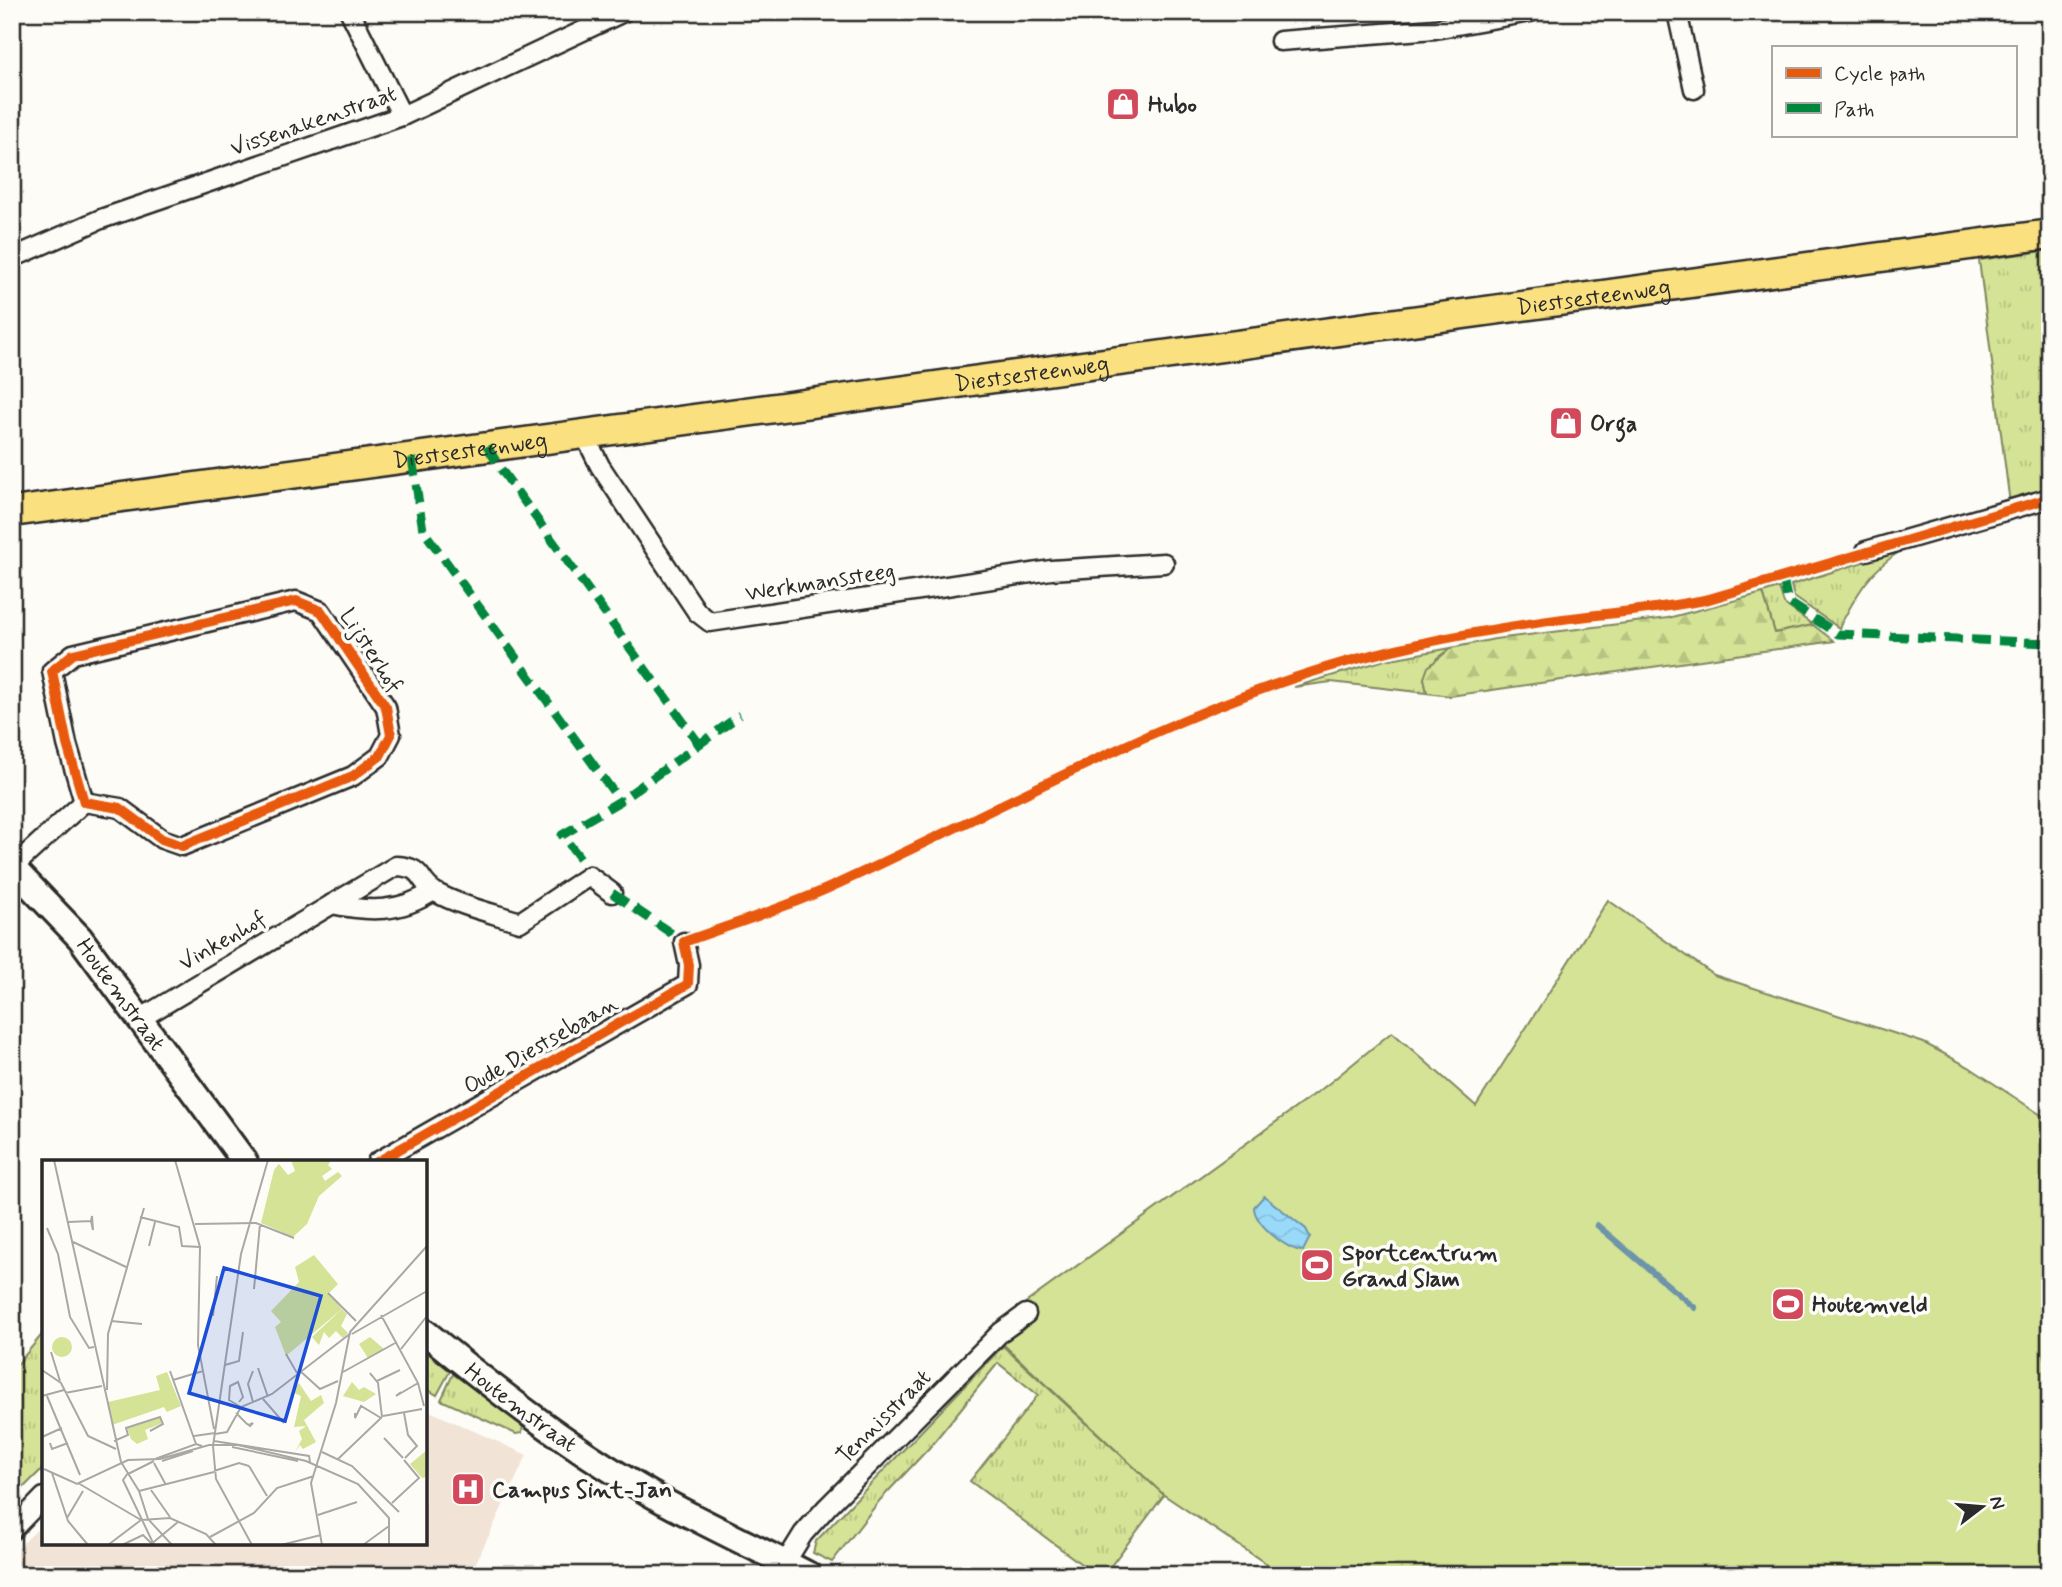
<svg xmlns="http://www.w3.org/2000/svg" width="2062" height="1587" font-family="Mynerve,sans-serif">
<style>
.built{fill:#f1e3d5}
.grass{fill:url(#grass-tufts);stroke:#808760;stroke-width:2}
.forest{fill:url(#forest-firs);stroke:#808760;stroke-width:2}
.garden{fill:#d4e396;stroke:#808760;stroke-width:2}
.water{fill:url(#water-waves);stroke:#6d94a8;stroke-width:2}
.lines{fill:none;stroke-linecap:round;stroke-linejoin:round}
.stream{stroke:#6d94a8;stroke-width:6}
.street-casing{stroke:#2b2b2b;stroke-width:23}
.secondary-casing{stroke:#2b2b2b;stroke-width:30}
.primary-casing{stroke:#2b2b2b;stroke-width:33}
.street{stroke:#fdfcf7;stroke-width:18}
.secondary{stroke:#fdfcf7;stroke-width:24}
.primary{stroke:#fbe080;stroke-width:28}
.quiet{stroke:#00873e;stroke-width:9;stroke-dasharray:18 9;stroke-linecap:butt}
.cycleway-casing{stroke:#fdfcf7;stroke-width:15}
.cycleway{stroke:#e8590c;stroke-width:10}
.labels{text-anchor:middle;stroke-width:7;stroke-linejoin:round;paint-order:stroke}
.poi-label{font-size:23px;font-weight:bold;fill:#2b2b2b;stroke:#fdfcf7;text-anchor:start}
.street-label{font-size:23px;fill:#2b2b2b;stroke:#fdfcf7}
.inset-road{fill:none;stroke:#a9a8a5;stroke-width:2}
.view{fill:#1d4ed8;fill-opacity:0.15;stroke:#1d4ed8;stroke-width:3.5}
.inset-edge{fill:none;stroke:#2b2b2b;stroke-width:3.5}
</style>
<defs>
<pattern id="grass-tufts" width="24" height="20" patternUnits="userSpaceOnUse" patternTransform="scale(1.75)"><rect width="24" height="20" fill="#d4e396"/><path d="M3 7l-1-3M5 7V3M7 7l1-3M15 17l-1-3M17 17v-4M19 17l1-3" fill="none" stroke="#b6c381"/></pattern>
<pattern id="forest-firs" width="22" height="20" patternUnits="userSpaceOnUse" patternTransform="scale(1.75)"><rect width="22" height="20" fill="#d4e396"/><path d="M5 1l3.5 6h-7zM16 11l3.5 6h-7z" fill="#b6c381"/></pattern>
<pattern id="water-waves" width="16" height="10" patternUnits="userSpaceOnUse" patternTransform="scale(1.75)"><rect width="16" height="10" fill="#99dafb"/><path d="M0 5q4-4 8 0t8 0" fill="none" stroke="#84bbd7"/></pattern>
</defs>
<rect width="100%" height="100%" fill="#fdfcf7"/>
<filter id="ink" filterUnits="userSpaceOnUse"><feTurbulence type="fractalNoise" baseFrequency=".0143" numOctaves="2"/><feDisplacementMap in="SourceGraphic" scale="14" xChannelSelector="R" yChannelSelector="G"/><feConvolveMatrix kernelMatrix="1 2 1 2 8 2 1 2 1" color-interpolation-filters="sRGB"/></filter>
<g filter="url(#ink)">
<polygon class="built" points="425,1409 527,1455 470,1575 12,1575 12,1554 44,1523 44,1543 425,1543"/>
<g class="grass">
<polygon points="2050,250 2050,492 2010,504 1979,260"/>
<path d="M 1904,549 C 1871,568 1856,595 1839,628 L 1794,597 L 1791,585 Z"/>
<polygon points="1779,588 1784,604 1813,625 1775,633 1763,593"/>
<polygon points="1451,648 1437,658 1424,678 1427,693 1331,682 1294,687 1385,660"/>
<polygon points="44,1332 44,1467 12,1499 12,1371"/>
<polygon points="1003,1346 1164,1495 1104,1575 1096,1575 970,1481 1038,1395 998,1363 929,1448 880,1500 832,1562 813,1553 816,1541"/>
<polygon points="425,1351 450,1371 437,1395 425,1388"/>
<polygon points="453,1374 523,1424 522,1433 516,1434 441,1400"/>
</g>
<polygon class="forest" points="1763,593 1775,633 1813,625 1834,641 1450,696 1427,693 1424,678 1428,667 1451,648 1495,639 1668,618"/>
<polygon class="garden" points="1608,900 1714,975 1924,1043 1969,1067 2050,1121 2050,1575 1283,1575 1164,1495 988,1330 1327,1085 1392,1032 1476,1106"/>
<path class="water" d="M 1264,1196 L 1306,1229 L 1310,1237 L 1303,1251 C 1287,1251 1254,1223 1254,1207 Z"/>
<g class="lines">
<polyline class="stream" points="1597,1225 1695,1308"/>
<g class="street-casing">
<g id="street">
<polyline points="350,12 402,116"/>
<polyline points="1677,12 1694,89"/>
<polyline points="1280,41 1435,29 1530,12"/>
<polyline points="12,258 101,219 402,116 623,12"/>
<polyline points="584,434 600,466 697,612 710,622 1051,570 1164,563"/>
<polyline points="1866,551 2050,498"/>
<polygon points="296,601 321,611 386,707 391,735 380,756 353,776 182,846 162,839 120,808 84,802 67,744 52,671 73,654"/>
<polyline points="13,867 84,802"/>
<path d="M 332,904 C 368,912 401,913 433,891"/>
<path d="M 138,1020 L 396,866 C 425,867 417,881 435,892 C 460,906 492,913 520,922 L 589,876 L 612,893"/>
<polyline points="377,1162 688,984 689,965 684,942"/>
<polyline points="12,1530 44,1497"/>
<polyline points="785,1563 803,1534 827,1507 1001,1332 1026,1314"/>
</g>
</g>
<g class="secondary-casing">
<g id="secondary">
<path id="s1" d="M 12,867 L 80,938 L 245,1162"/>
<path id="s2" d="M 425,1332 C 500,1394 580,1455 665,1502 C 713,1528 761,1550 809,1575"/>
</g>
</g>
<g class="primary-casing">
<g id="primary">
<path id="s3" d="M 12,512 L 2050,234"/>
</g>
</g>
<use href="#street" class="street"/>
<use href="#secondary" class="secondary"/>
<use href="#primary" class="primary"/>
<g class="quiet">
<polyline points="487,446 500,468 700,745"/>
<polyline points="412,458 423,530 620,801"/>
<polyline points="1783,579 1788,602 1838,634 2050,643"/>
<polyline points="580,858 562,835 620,801 740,715"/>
<polyline points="612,893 684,942 690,940"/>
</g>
<g class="cycleway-casing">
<g id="cycleway">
<polygon points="296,601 321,611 386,707 391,735 380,756 353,776 182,846 162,839 120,808 84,802 67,744 52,671 73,654"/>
<path d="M 377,1162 L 688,984 L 689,965 L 684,942 C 733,924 785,908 833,886 C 992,814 1155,720 1322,669 C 1400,645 1482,630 1563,619 C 1612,613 1661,609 1709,599 L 2050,498"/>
</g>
</g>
<use href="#cycleway" class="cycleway"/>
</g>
</g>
<defs>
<g id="shop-square" transform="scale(1.75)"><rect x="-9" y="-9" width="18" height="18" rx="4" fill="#d1495b" stroke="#fdfcf7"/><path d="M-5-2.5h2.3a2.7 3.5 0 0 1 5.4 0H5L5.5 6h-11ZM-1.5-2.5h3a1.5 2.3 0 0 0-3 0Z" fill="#fff"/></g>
<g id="stadium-square" transform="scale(1.75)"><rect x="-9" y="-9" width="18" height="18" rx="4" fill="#d1495b" stroke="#fdfcf7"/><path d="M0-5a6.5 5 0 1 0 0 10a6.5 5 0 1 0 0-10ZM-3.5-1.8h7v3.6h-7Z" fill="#fff"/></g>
<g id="hospital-square" transform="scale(1.75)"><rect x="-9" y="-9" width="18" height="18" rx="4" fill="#d1495b" stroke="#fdfcf7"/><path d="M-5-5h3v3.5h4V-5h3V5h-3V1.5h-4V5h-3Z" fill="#fff"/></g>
</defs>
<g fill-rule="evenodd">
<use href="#shop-square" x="1123" y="104"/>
<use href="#shop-square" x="1566" y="423"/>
<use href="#stadium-square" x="1317" y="1265"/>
<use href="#stadium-square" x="1788" y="1304"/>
<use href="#hospital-square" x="468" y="1489"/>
</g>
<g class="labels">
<g class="poi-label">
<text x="1148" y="112">Hubo</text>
<text x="1590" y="431">Orga</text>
<text x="1342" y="1260">Sportcentrum<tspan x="1342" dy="26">Grand Slam</tspan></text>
<text x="1812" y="1312">Houtemveld</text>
<text x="492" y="1497">Campus Sint-Jan</text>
</g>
<g class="street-label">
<text transform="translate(313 120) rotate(-19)" y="8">Vissenakenstraat</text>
<text dy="8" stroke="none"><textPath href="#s3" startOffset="1596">Diestsesteenweg</textPath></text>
<text dy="8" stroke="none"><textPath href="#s3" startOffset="1029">Diestsesteenweg</textPath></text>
<text dy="8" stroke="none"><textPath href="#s3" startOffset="462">Diestsesteenweg</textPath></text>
<text transform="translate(820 581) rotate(-9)" y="8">Werkmanssteeg</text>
<text transform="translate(372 650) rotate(57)" y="8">Lijsterhof</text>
<text transform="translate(222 940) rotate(-30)" y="8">Vinkenhof</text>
<text dy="8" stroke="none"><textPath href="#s1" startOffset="168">Houtemstraat</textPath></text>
<text transform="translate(540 1044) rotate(-30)" y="8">Oude Diestsebaan</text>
<text dy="8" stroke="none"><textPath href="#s2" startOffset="122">Houtemstraat</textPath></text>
<text transform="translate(883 1416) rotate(-45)" y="8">Tennisstraat</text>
</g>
</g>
<g transform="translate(42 1160)">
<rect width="385" height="385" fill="#fdfcf7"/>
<path d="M 249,0 L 289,0 L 286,5 L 290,9 L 280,16 L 283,21 L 296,12 L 300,16 L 277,36 L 265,64 L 251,77 L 219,63 L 232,10 L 237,4 L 246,15 L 253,11 ZM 300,149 L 305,154 L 299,166 L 306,173 L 301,178 L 294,171 L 287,178 L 282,172 L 277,185 L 270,177 ZM 328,177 L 342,189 L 326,198 L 317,184 ZM 310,222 L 317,230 L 322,227 L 334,234 L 322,242 L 301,236 ZM 257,223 L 269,241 L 279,235 L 282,243 L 262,260 L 274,282 L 261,289 L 258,285 L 253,292 L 260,279 L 257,271 L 264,266 L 252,267 L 259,236 L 250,232 Z" fill="#d4e396"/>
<path d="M 125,212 L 139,246 L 125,252 L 122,247 L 70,265 L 66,242 L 118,230 L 114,216 Z" fill="#d4e396"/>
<path d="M 117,257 L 121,263 L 103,270 L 106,279 L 95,284 L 89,279 L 85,268 ZM 385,290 L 385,317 L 380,318 L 368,304 Z" fill="#d4e396"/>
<path d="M 272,95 L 296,124 L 287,133 L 300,149 L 244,196 L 233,167 L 239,162 L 229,151 L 257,122 L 253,107 ZM10 187a10 10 0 1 1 20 0a10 10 0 1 1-20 0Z" fill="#d4e396"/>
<path class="inset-road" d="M 12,0 L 79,302M 133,0 L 158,87 L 156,185 L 172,269M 98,57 L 137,67 L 140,86 L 158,87M 26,62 L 49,61 L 50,56 L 51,70 L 49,61M 153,64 L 214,63 L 252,78M 5,68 L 16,94 L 28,157 L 47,188 L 52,187M 29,81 L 84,107M 107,86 L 113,62M 212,129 L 218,64M 286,133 L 314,161M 339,155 L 376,223 L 382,246M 171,156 L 175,116M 69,161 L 100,164M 310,174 L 385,131M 359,189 L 385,156M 9,192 L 18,221M 244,194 L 255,213M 183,205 L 197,201 L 201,172M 216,208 L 226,237M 0,210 L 19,223 L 46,276 L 74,289M 257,210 L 278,229 L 296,221M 128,211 L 154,284M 301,212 L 355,182M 330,216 L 328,213 L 336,223 L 340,257M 131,220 L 161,211M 335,221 L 358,210M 65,230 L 66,174 L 102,48M 359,232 L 354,236 L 376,223M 23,233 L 60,226M 0,236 L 22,230M 5,236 L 38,315M 221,239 L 242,263M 197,242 L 201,237 L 196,222 L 188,226 L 187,240 L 199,247M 211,242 L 206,224 L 211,211M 194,253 L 205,264 L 207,265 L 208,266 L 211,263 L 207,265M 313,253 L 313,258 L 319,246 L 339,258M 362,253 L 366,275 L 375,286 L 363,298M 341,256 L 380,249M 173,274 L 185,272 L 199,247 L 230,234 L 309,173M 152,276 L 173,273M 0,277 L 20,268M 342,278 L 361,298M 72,281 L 86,275 L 84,268 L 118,257 L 121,264 L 108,271M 172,281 L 267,296 L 268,302M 8,283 L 10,289 L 26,283M 171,286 L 174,319 L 210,385M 171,286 L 199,94 L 226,0M 190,287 L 256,301M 280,292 L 310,306 L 357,352M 113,299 L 154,284 L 160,286M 296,299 L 340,257M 120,301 L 151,291M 79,302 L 97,331 L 106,359 L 130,385M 112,303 L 124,325M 207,306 L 225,336M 2,309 L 35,324 L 86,300 L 118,299 L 167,285 L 196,285 L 264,301 L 316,324 L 347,358 L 347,385M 172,311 L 197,303 L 207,306M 10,313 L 26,361 L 46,385M 86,313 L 81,320 L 112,385M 86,314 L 112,301M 36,323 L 99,360M 109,330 L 128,357M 97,331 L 172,312M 350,343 L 377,318 L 362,300M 276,355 L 315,342M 25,358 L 41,331M 99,360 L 128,358 L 164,374 L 174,385M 168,377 L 212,353 L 235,328 L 272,316M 66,385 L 99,360M 80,385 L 101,375 L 109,383M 108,385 L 136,362M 239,385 L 279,375M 280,385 L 269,323 L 294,243 L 308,172 L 385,86M 321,385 L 347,366"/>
<path class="view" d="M 182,108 L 279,136 L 243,261 L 147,233 Z"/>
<rect width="385" height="385" class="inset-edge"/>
</g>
<rect width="2062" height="1587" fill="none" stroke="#fdfcf7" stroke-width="42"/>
<rect x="21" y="21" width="2020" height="1545" fill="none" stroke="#2b2b2b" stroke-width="2.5" filter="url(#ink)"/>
<rect x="1772" y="46" width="245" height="91" fill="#fdfcf7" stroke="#a9a8a5" stroke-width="2"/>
<rect x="1786" y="68" width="35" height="10" fill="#e8590c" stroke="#a9a8a5" stroke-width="2"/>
<text x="1834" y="80" font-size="21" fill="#2b2b2b">Cycle path</text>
<rect x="1786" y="103" width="35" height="10" fill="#00873e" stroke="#a9a8a5" stroke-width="2"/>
<text x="1834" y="116" font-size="21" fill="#2b2b2b">Path</text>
<g transform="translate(1982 1507) rotate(74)" stroke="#fdfcf7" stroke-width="5" paint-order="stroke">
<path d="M0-5L12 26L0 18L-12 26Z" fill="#2b2b2b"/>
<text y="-10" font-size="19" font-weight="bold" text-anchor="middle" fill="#2b2b2b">N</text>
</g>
</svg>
